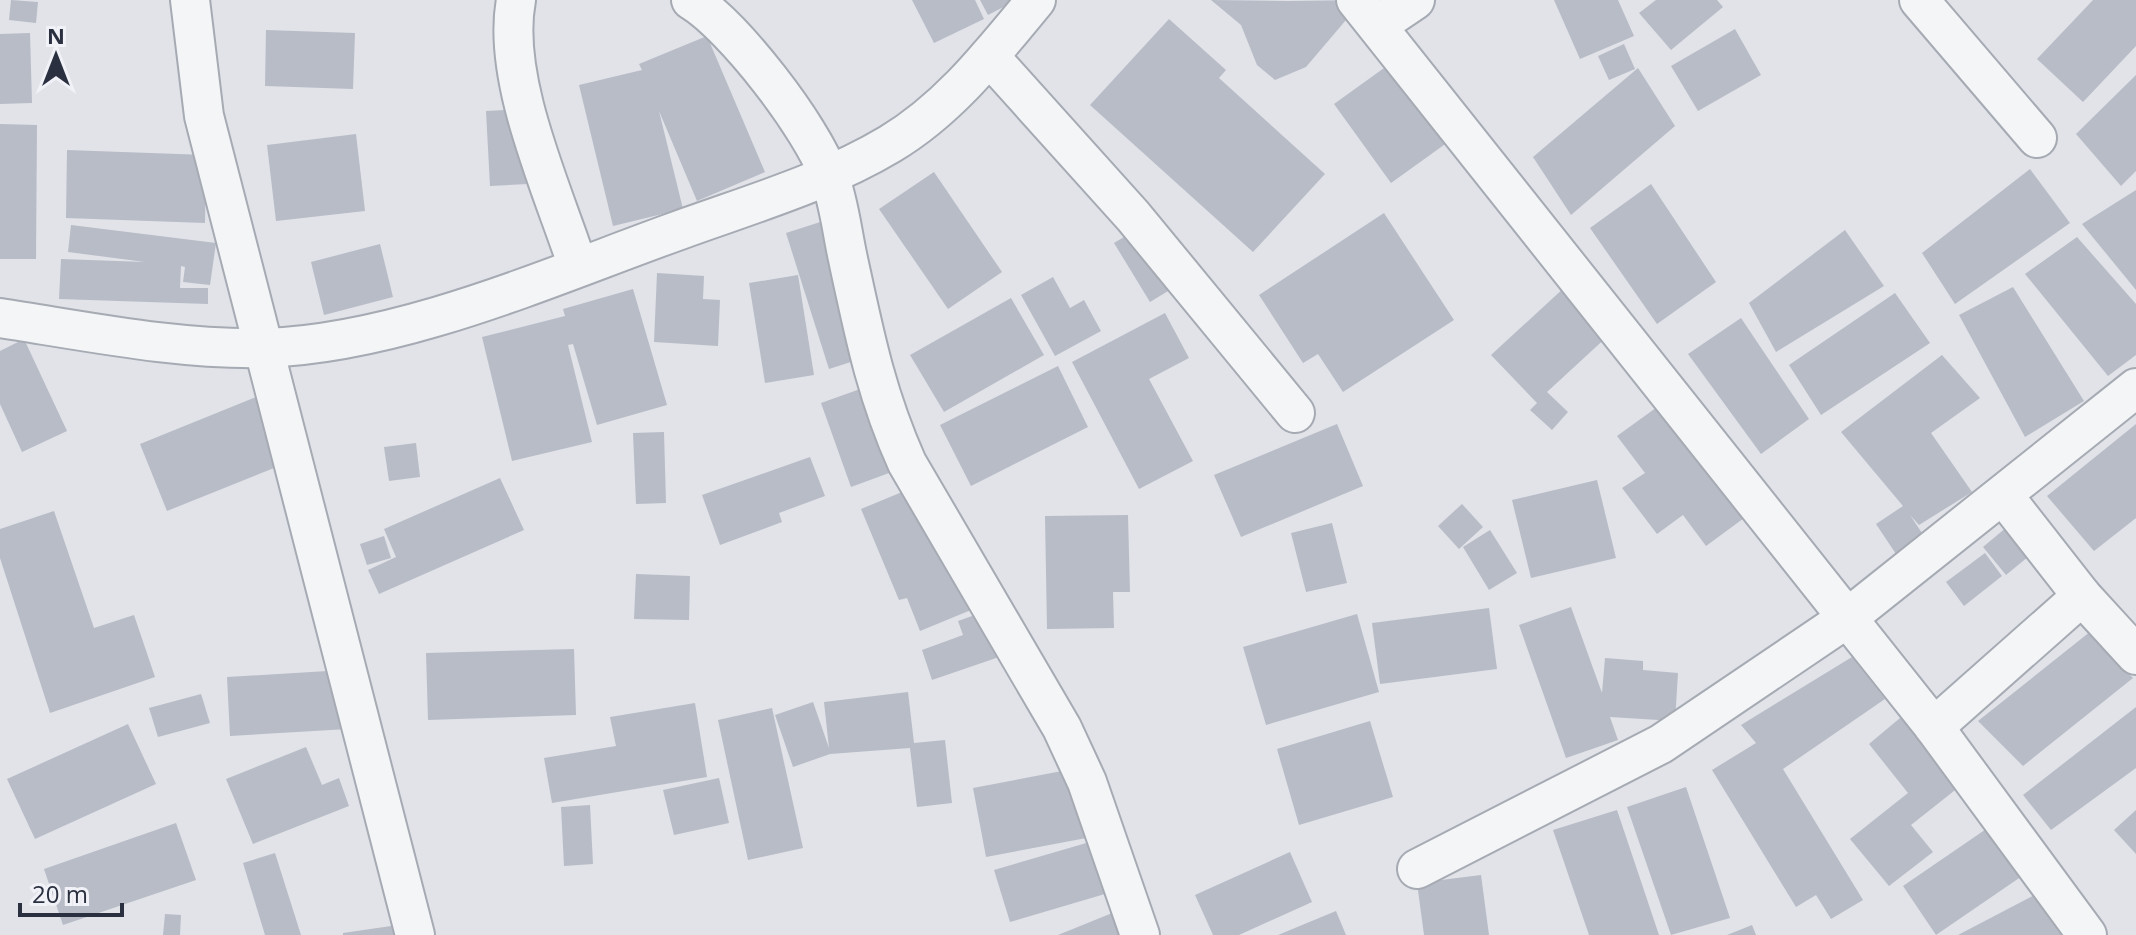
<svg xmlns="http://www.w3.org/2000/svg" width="2136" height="935" font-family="'Open Sans',sans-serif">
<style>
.building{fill:#b8bcc6}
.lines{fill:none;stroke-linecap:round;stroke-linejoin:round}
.minor-casing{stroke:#a6aab3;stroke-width:42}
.minor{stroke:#f4f5f7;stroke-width:38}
</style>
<rect width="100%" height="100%" fill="#e1e3e9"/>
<g class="building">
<polygon points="11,0 38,2 36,23 9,20"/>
<polygon points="912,0 975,0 984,19 934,43"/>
<polygon points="980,0 1017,0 988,15"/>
<polygon points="1211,0 1288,1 1363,0 1306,67 1275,80 1257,65 1241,25"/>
<polygon points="1554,0 1618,0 1634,36 1580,59"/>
<polygon points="1656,0 1717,0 1723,7 1671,50 1639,13"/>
<polygon points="2093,0 2136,0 2136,46 2083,102 2037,59"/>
<polygon points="1169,19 1226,70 1219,78 1325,174 1253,252 1090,105"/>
<polygon points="1735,29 1761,75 1698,111 1671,66"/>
<polygon points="266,30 355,33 353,89 265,86"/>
<polygon points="30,33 32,103 0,104 0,34"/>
<polygon points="707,36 765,172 697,201 659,111 683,209 613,226 579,85 642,70 639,64"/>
<polygon points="1624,44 1635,69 1609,80 1598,56"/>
<polygon points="1398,58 1455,137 1391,183 1334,104"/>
<polygon points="1638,68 1675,126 1571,215 1533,157"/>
<polygon points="2136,75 2136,171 2121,186 2076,134"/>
<polygon points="543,108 547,183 490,186 486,111"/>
<polygon points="0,124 37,125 36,259 0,259"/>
<polygon points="356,134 365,211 276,221 267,145"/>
<polygon points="67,150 206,155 205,223 66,218"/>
<polygon points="2030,169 2070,223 1955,304 1922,253"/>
<polygon points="934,172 1002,272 948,309 879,209"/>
<polygon points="1651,184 1716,282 1657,324 1590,228"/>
<polygon points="2136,190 2136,290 2082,224"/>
<polygon points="1384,213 1454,320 1343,392 1318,354 1303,363 1259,295"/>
<polygon points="839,216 882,352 829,369 786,233"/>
<polygon points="1147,223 1183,282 1150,302 1114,243"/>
<polygon points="71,225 216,243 210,285 183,282 185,267 181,266 180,288 208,288 208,304 59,299 61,259 145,262 68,252"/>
<polygon points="1845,230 1884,286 1776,352 1749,303"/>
<polygon points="2077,237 2136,304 2136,355 2108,376 2025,274"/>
<polygon points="380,244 393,297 324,315 311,262"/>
<polygon points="657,273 704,276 703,299 720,300 718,346 654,342"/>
<polygon points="798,275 814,375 765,383 749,283"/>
<polygon points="1053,277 1070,308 1084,300 1101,331 1055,356 1021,295"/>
<polygon points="1566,286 1610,334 1547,392 1568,412 1552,430 1530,410 1537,403 1491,355"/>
<polygon points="2013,287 2084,401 2025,437 1959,315"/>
<polygon points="633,289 667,405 597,425 573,344 568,345 592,442 512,461 482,337 565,316 563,309"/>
<polygon points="1895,293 1930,343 1821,415 1789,365"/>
<polygon points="1011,298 1044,355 944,412 910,355"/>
<polygon points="1165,313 1189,358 1149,379 1193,461 1139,489 1072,362"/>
<polygon points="1741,318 1809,419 1761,454 1688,354"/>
<polygon points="24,339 67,431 22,452 0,404 0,351"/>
<polygon points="1942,355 1980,398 1931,433 1972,492 1919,525 1910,515 1924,536 1896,554 1876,524 1903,506 1841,432"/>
<polygon points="1058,366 1088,427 971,486 940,425"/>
<polygon points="877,383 908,466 851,487 821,403"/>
<polygon points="261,395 289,462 167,511 140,444"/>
<polygon points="1671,397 1755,510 1706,546 1683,515 1657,534 1622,488 1645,473 1617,436"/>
<polygon points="1337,424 1363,486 1241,537 1214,475"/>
<polygon points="2136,424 2136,518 2094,551 2047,496"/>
<polygon points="664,432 666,503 636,504 633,433"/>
<polygon points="416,443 420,477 389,481 384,447"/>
<polygon points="810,457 825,496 779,513 782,522 720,545 702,495"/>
<polygon points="500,478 524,530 379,594 368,570 396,557 384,529"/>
<polygon points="1597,480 1616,558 1531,578 1512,500"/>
<polygon points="919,485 971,610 920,631 907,598 899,600 861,509"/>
<polygon points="1462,504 1483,527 1459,549 1438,526"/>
<polygon points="54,511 94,628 134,615 155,677 50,713 0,558 0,529"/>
<polygon points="2026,511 2050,539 2006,575 1983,547"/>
<polygon points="1128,515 1130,592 1113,592 1114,628 1047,629 1045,516"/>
<polygon points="1332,523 1347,583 1306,592 1291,533"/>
<polygon points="1490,530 1517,573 1489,590 1463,547"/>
<polygon points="384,536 391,558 367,565 360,544"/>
<polygon points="1985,553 2002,576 1964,606 1946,582"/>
<polygon points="636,574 690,576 689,620 634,619"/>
<polygon points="1571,607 1602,693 1605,658 1643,661 1643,670 1678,673 1675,721 1610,717 1618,740 1566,758 1519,625"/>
<polygon points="1489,608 1497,669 1380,684 1372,623"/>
<polygon points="986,611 1002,656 932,680 922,650 963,635 958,621"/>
<polygon points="1357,614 1379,692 1266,725 1243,647"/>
<polygon points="2091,631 2133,678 2023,766 1978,721"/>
<polygon points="574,649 576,715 428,720 426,653"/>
<polygon points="1852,657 1885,699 1783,769 1863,900 1831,919 1816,895 1796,907 1712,770 1756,743 1741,725"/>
<polygon points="344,670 348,729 230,736 227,677"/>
<polygon points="908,692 914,743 945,740 952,803 917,807 910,748 830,754 793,767 775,715 813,702 829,748 824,702"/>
<polygon points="201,694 210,723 158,737 149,708"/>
<polygon points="695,703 707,777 552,803 544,758 616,746 610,717"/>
<polygon points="2136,707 2136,768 2051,830 2023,795"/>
<polygon points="772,708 803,848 748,860 718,720"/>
<polygon points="1912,708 1969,779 1911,825 1933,852 1889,886 1850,839 1908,793 1869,744"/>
<polygon points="1370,721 1393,797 1299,825 1277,749"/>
<polygon points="128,724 156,784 35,839 7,779"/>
<polygon points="306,747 322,785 339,778 349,806 253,844 226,779"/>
<polygon points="1083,767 1097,836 986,857 973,788"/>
<polygon points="719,778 729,823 674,835 663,790"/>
<polygon points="1686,787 1730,918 1671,935 1627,807"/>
<polygon points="590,805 593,864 564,866 561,807"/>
<polygon points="1617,810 1659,935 1589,935 1553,830"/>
<polygon points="2136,810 2136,854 2114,830"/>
<polygon points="176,823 196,880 63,925 44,869"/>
<polygon points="1992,825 2025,874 1936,935 1903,886"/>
<polygon points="1100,839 1115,891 1010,922 994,870"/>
<polygon points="1290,852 1312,902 1239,935 1213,935 1195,895"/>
<polygon points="275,853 301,935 265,935 243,863"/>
<polygon points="1481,875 1489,935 1424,935 1417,883"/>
<polygon points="2046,889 2070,935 1958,935"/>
<polygon points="1127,907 1138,935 1058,935"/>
<polygon points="1336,911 1346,935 1278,935"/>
<polygon points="165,914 181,915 180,935 163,935"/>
<polygon points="405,924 407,935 343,935 343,933"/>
<polygon points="1752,925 1756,935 1727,935"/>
</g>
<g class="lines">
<g class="minor-casing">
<g id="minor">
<polyline points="190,0 204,116 415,935"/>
<path d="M 516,0 C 501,79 553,190 578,267"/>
<path d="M 691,0 C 734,26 812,128 829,176 C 839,201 842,232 848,259 C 864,333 876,394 907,463 L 1062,728 L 1087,782 L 1140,935"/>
<polyline points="1356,0 1934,727 2087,935"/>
<polyline points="1919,0 2037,138"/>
<polyline points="1378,25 1415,0"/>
<polyline points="989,56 1133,216 1295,413"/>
<path d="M 0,318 C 86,331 177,350 265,348 C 402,343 549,277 677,231 C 748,205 825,183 890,144 C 950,108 992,53 1036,0"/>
<polyline points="2003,495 2082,596 2136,655"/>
<polyline points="1934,727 2082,596"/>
<polyline points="1417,869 1661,744 1846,619 2136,388"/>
</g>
</g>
<use href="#minor" class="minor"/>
</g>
<g transform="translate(56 56)" stroke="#f1f2f7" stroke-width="6" paint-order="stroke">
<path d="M0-6L14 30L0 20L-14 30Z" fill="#2a3040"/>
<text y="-12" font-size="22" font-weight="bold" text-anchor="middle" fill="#2a3040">N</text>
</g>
<path d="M20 903v12h102v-12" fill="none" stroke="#2a3040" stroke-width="4"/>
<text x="32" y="903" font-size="24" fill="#2a3040" stroke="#f1f2f7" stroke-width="6" paint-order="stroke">20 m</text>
</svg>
